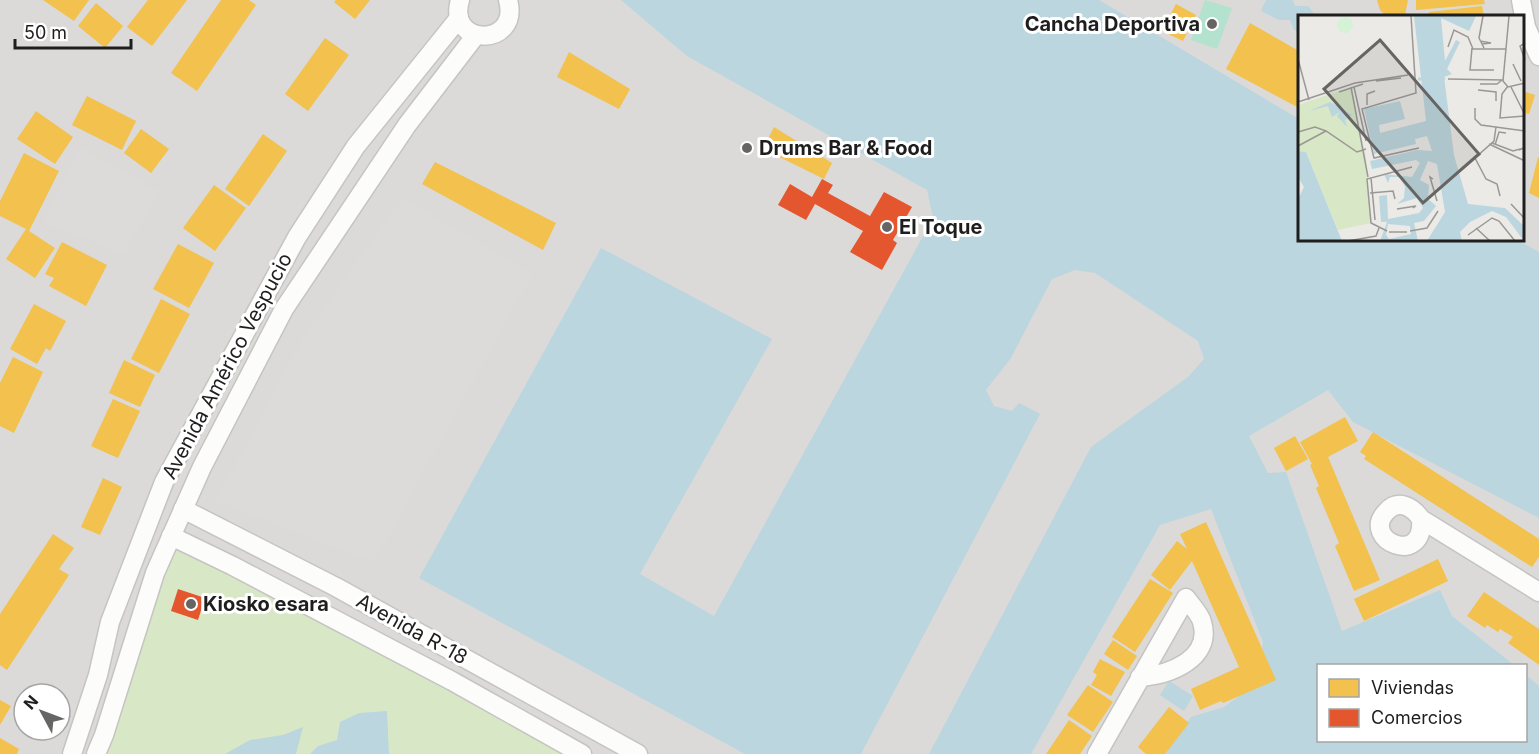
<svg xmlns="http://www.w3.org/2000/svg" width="1539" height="754" font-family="Inter,sans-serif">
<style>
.residential{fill:#dbdad8;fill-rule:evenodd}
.grass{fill:#d8e8c6}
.pitch{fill:#b3e2ce}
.parking{fill:#dcdbda}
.water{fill:#bbd6de}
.homes{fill:#f2c14e}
.shops{fill:#e4572e}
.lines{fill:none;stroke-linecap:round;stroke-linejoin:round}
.minor-casing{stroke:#c5c4c2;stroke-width:21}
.minor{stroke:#fcfcfb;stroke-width:18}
.poi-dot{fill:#666564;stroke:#fff;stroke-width:2}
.labels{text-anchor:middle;stroke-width:6;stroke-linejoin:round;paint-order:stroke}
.poi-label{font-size:20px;font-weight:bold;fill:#1e1e1e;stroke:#fff;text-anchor:start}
.street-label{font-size:20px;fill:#1e1e1e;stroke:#fff}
.inset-river{fill:none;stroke:#bbd6de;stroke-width:3}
.inset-road{fill:none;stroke:#9a9896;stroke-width:1.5}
.view{fill:#666564;fill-opacity:0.15;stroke:#666564;stroke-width:3}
.inset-edge{fill:none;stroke:#1e1e1e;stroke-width:3}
</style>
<rect width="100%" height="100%" fill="#eceae6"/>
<path class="residential" d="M 0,0 L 1539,0 L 1539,754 L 0,754 ZM 1299,16 L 1522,16 L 1522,240 L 1299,240 ZM 1318,666 L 1526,666 L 1526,740 L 1318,740 ZM 24,694 L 60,694 L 60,730 L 24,730 Z"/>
<polygon class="grass" points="171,536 583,754 96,754"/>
<polygon class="pitch" points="1205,0 1232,8 1217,49 1191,40"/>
<g class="parking">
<polygon points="79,147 160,192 124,254 44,223"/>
<polygon points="402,198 532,274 374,562 216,501 303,338"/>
</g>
<g class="water">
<polygon points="621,0 1099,0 1299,119 1299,240 1517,240 1539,252 1539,518 1353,422 1328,390 1249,436 1268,473 1286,472 1342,631 1440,590 1452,616 1514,665 1318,666 1318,740 1526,740 1526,675 1539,686 1539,754 1164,754 1191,717 1224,707 1239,696 1260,669 1263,642 1211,509 1160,525 1031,754 929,754 1091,447 1188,377 1204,359 1198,341 1095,273 1075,270 1052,279 1011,358 986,390 994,406 1012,411 1019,403 1040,414 861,754 745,754 419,578 601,248 772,339 640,574 714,616 933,218 927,190 687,56"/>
<polygon points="1266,0 1293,0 1295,6 1308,6 1313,12 1314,16 1299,16 1298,31 1294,30 1290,20 1279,20 1261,11"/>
<polygon points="1169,681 1193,696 1184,711 1160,695"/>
<polygon points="387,711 389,754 310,754 318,746 337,740 340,722 359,713"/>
<polygon points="303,727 296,754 225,754 250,740 283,735"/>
</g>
<g class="homes">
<polygon points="43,0 89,0 74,21"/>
<polygon points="148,0 187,0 152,46 127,27"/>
<polygon points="221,0 249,0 256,5 197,91 171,73"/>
<polygon points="336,0 370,0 355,19 334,2"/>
<polygon points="1377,0 1408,0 1405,15 1385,15 1380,10"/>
<polygon points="1416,0 1484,0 1485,4 1416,10"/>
<polygon points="96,3 123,26 105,48 78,26"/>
<polygon points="1176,4 1196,15 1183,41 1162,31"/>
<polygon points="1482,6 1484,16 1428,16 1429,12"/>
<polygon points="1250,23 1299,51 1299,108 1226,69"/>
<polygon points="325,38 349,55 308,111 285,94"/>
<polygon points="569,52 630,89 619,109 557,77"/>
<polygon points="1522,91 1535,95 1529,114 1522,112"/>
<polygon points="87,96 136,121 122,150 72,125"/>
<polygon points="36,111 73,137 55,164 17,139"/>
<polygon points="774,127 832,163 824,179 763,149"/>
<polygon points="141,129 169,149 151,173 124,153"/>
<polygon points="263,134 287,151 249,206 225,189"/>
<polygon points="24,153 59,171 29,231 55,248 35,278 6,259 26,229 0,216 0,201"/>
<polygon points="1538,157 1539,157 1539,198 1529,193"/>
<polygon points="435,162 556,223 543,250 422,184"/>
<polygon points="214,185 246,208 215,251 183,228"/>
<polygon points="62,242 107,265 86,306 49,286 54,278 45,274"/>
<polygon points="178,244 214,263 189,308 153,289"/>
<polygon points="161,299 190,314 159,373 131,359"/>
<polygon points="34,304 66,321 50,351 46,348 37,364 10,349"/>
<polygon points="13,357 43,372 14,433 0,426 0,383"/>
<polygon points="124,360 155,375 140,407 109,393"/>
<polygon points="113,399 140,411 118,458 91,446"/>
<polygon points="1345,417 1358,441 1328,457 1380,580 1354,591 1335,546 1339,543 1316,488 1319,486 1310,465 1312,464 1300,442"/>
<polygon points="1373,432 1539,539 1539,557 1532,567 1364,459 1366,456 1360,452"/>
<polygon points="1295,436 1308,459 1286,471 1274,448"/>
<polygon points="103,478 122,487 100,535 81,527"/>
<polygon points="1206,522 1276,680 1223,703 1221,701 1200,710 1191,689 1239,667 1192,561 1170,590 1151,575 1177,541 1187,549 1180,534"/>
<polygon points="53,534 74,548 59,569 69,575 7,670 0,665 0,614"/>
<polygon points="1438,559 1448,581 1364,621 1354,599"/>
<polygon points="1150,579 1173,593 1135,652 1112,637"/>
<polygon points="1484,592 1539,629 1539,665 1508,643 1513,637 1500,629 1498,632 1487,625 1485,628 1467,616"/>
<polygon points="1113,640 1137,656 1128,670 1104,654"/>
<polygon points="1100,659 1125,672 1111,696 1091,685 1097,675 1093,672"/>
<polygon points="1088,685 1113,702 1093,732 1067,715"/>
<polygon points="0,700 11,706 0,725"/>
<polygon points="1169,707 1189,723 1165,754 1146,754 1138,747"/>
<polygon points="1069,720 1092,736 1080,754 1046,754"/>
<polygon points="0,738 19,749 17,754 0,754"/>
</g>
<g class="shops">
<polygon points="822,179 833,185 828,193 870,216 884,192 912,207 893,240 897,243 882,270 850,252 863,231 815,204 806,220 778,205 790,184 812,197"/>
<polygon points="178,589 205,598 198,620 171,611"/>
</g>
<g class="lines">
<g class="minor-casing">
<g id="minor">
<path d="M 460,0 C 446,47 521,48 508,0"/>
<polyline points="1521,0 1526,27 1539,56"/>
<polyline points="183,509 336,587 638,754"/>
<path d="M 1421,519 C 1425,568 1360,540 1386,512 C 1398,498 1413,507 1421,519 L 1539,592"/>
<polyline points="171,536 233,566 452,681 582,754"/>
<polyline points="72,754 98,675 110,622 164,482 297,237 356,146 459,18"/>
<polyline points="96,754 104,735 155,573 202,467 284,309 407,125 476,35"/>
<path d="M 1097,754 L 1186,598 C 1191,605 1200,614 1202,622 C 1213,659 1169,675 1140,677"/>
</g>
</g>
<use href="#minor" class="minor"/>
</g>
<g class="poi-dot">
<circle cx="1212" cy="24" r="6"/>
<circle cx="747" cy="148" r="6"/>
<circle cx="887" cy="227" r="6"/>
<circle cx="191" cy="604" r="6"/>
</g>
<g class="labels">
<g class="poi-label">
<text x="1200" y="31" text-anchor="end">Cancha Deportiva</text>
<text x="759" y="155">Drums Bar &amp; Food</text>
<text x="899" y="234">El Toque</text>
<text x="203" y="611">Kiosko esara</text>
</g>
<g class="street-label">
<text transform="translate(227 366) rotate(-62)" y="7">Avenida Américo Vespucio</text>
<text transform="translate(412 629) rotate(29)" y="7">Avenida R-18</text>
</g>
</g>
<g transform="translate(1298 15)">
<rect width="226" height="226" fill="#eceae6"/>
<path d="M 53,72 L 68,143 L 73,208 L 40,215 L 8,137 L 0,136 L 0,90 Z" fill="#d8e8c6"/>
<path d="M39 10a8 8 0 1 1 16 0a8 8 0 1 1-16 0Z" fill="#d5f1d6"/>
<path d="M 116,1 L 178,1 L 171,16 L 143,3 L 147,46 L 158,25 L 162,27 L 149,54 L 154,59 L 146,62 L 156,140 L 170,189 L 207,193 L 226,211 L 226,226 L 208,202 L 194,196 L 172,207 L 162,217 L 164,226 L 129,226 L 147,197 L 139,149 L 130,146 L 122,165 L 131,170 L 130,184 L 138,191 L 126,206 L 116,208 L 120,226 L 82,226 L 89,207 L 83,207 L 81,181 L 89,180 L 90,204 L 121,198 L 125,193 L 119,183 L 99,189 L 106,183 L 107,172 L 102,162 L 92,162 L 90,168 L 86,159 L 114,162 L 122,148 L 118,145 L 74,154 L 72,146 L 119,135 L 134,136 L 129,121 L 117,124 L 118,129 L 76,139 L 66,94 L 102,86 L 107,104 L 81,110 L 82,118 L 128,106 ZM 90,209 L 112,211 L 113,219 L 91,224 L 88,220 ZM 32,87 L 54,100 L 47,105 L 49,112 L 39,101 L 42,97 L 34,102 L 30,91 L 11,96 ZM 0,136 L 8,137 L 44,226 L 0,226 L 0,184 L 6,172 L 0,162 Z" fill="#bbd6de" fill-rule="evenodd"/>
<path class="inset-river" d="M 120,64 L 147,64"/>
<path class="inset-road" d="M 113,1 L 118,78 L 64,94 L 76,143 L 121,133M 185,1 L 181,23 L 186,33M 211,1 L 205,66 L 210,72 L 227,68M 182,26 L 193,28 L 184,29M 227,28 L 222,31 L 227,45M 150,32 L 156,15 L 170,22 L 175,34 L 208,34M 174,33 L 172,55 L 196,55M 0,44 L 11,85M 215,49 L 223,66M 150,64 L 205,65M 78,66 L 103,63M 182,69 L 199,69 L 204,65M 210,71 L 204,79 L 202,103 L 227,101M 53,72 L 70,162M 56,72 L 68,126M 213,72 L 227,100M 180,75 L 198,77 L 198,86M 41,77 L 65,69M 0,87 L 57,68 L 110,60M 69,90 L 69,79 L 77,76M 177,93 L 177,104 L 183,110 L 227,116M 198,112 L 196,126 L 177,143 L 188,164 L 199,169 L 202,181M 0,117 L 17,112 L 28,116M 194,128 L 215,136 L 226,133 L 221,135M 191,129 L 227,146M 197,130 L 201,117 L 208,118M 0,131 L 28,116 L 59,137 L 68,134M 73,163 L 77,205M 135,164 L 132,162 L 139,186M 72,178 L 95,176 L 97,184M 213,189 L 227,204M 99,194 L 118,191 L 115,193M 178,213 L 192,226M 89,216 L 73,208 L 69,164 L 114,152M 112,216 L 129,213 L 140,196M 91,217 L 109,217M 170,220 L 194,203 L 201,206 L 217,226M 50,226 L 78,221 L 81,213"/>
<path class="view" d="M 82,25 L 181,139 L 125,188 L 26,74 Z"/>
<rect width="226" height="226" class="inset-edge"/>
</g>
<rect x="1317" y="664" width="210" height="78" fill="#ffffff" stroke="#a5a5a5" stroke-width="1.5"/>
<rect x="1329" y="679" width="30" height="18" fill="#f2c14e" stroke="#a5a5a5" stroke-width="1.5"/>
<text x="1371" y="694" font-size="18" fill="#1e1e1e">Viviendas</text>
<rect x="1329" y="709" width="30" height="18" fill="#e4572e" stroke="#a5a5a5" stroke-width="1.5"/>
<text x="1371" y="724" font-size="18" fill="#1e1e1e">Comercios</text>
<g transform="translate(42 712) rotate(311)"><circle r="28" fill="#ffffff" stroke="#a5a5a5" stroke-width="1.5"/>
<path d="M0-4.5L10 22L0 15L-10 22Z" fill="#666564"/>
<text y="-9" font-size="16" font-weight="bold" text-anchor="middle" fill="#1e1e1e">N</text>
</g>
<path d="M15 39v9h116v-9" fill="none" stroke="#1e1e1e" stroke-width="3"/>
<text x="24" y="39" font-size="18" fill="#1e1e1e" stroke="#ffffff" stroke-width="4.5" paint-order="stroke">50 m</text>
</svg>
